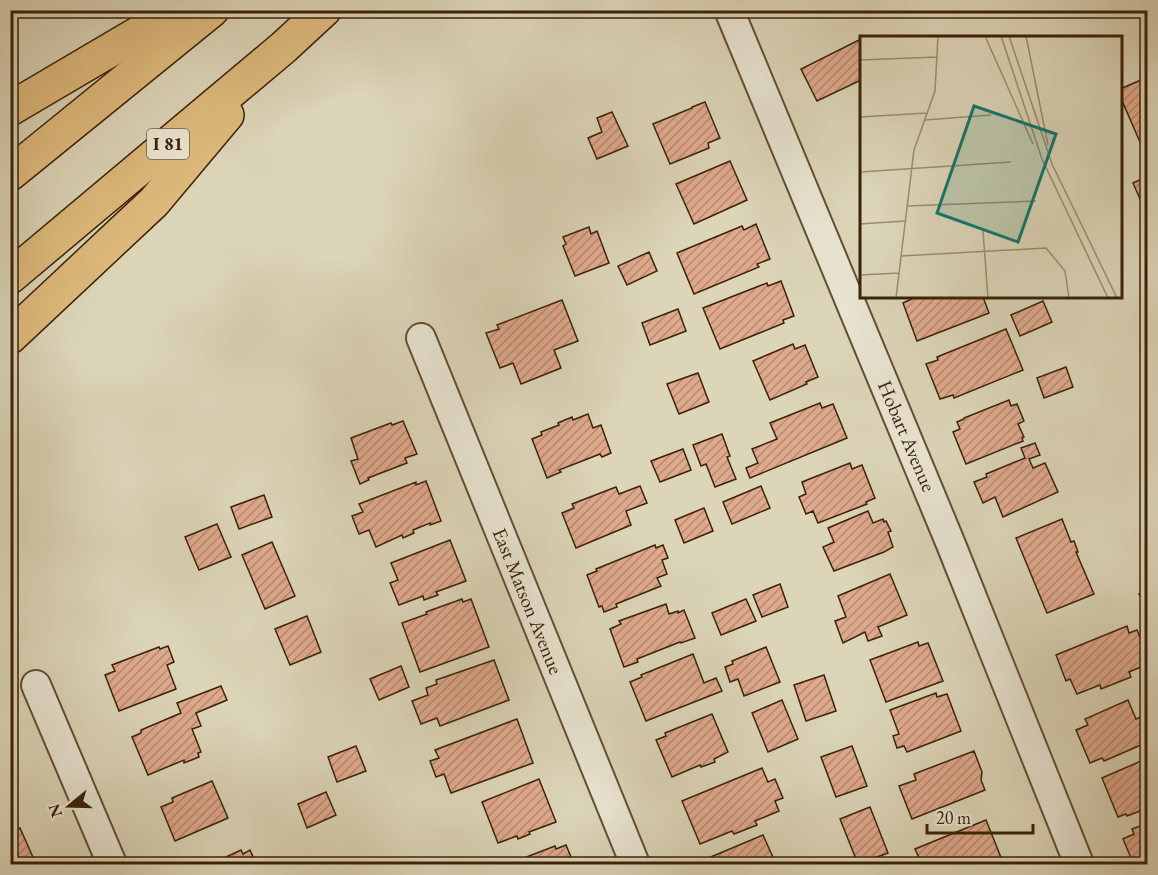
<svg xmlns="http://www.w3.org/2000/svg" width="1158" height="875" font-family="'EB Garamond',serif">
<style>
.building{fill:url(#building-hatch);stroke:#3a2206;stroke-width:1.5}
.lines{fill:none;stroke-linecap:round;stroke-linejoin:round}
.minor-casing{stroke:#624f32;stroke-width:32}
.motorway-casing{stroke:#3a2206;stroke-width:36}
.minor{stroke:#e8e4d1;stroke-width:28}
.motorway{stroke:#deba7c;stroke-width:33}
.labels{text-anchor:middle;stroke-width:4.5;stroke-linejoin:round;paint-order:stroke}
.shield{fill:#e8e4d1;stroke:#6e5c43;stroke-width:1.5}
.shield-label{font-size:18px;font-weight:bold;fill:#3a2206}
.street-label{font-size:20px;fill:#3a2206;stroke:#e8e4d1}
.inset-road{fill:none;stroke:#9b8d71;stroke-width:1.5}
.view{fill:#0f766e;fill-opacity:0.15;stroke:#0f766e;stroke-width:3}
.inset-edge{fill:none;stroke:#3a2206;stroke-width:3}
</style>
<defs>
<pattern id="building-hatch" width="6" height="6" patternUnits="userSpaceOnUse" patternTransform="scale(1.5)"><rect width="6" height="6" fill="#dfa98d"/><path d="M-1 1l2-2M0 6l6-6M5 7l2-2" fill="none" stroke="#b68971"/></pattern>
</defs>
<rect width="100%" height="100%" fill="#dcd5b8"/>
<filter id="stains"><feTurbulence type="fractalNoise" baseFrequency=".00333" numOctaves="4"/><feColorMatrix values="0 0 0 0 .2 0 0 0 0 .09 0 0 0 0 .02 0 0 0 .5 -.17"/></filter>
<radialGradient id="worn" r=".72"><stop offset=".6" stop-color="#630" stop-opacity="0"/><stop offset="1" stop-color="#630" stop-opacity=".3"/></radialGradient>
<g class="building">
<polygon points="861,39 861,80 817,101 801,69"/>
<polygon points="1148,77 1148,148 1143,149 1120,96 1120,89"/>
<polygon points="705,102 720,138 708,143 709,148 670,164 653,124 692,108 692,107"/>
<polygon points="612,112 628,146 597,159 588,138 602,132 597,118"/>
<polygon points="730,161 747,200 694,224 676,184"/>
<polygon points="1142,179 1143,181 1148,179 1148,205 1143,206 1133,183"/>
<polygon points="756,224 770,259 757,264 759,267 694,294 677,253 742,226 744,230"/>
<polygon points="589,227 591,234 597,231 609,263 575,276 563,246 566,244 563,237"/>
<polygon points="649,252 657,271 627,285 618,266"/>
<polygon points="781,281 794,316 783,320 784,323 720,349 703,308 767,283 768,286"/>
<polygon points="914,297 983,297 989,313 917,341 903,303 914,298"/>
<polygon points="562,300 578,341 554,350 561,368 521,384 513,363 500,368 486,333 499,329 497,325"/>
<polygon points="1043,301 1052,322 1020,336 1011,315"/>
<polygon points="678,309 686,331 650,345 642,323"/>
<polygon points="1006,329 1023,370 954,398 953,395 940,399 926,364 938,360 937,357"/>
<polygon points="793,344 795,349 805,345 818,377 806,382 807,384 770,400 753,361"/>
<polygon points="1066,367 1073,387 1044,398 1037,378"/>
<polygon points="698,373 709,402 679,414 667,384"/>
<polygon points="1009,400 1011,406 1017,404 1024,421 1018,424 1024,437 1022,438 1023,441 966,464 953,432 960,429 957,422 964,419 964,418"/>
<polygon points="820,403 822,408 833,404 847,438 750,478 746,468 758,463 752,449 777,439 770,423"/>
<polygon points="588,414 593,428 601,425 611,453 602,457 600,454 559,470 561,472 547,478 532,439 542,435 541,432 559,425 558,423 572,417 573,420"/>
<polygon points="403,421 417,454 405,458 407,463 368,478 369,480 360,484 351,461 358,459 351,438 391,423 392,425"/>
<polygon points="722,434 730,456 727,457 736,479 715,487 706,464 701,466 693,445"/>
<polygon points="1035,443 1040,455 1029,459 1033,468 1045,463 1058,492 1003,517 995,497 983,503 974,482 987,477 986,474 1025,458 1021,448"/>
<polygon points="683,449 691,470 660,482 651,461"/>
<polygon points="850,463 852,469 862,465 875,498 866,502 867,504 818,523 813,511 806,514 799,497 806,494 802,482"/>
<polygon points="426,481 441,521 430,525 430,523 413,530 414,533 403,538 402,535 376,547 369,530 359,534 352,516 363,512 359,504 416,482 416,485"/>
<polygon points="640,486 647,503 626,511 631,525 576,548 562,513 574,508 572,504 616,487 619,494"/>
<polygon points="761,486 770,508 732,524 723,502"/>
<polygon points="264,495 272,517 239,529 231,507"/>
<polygon points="704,508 713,531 684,543 675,520"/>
<polygon points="868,511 873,523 883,519 884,522 886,521 891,531 888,532 893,547 884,552 834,571 823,547 834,542 828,528"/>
<polygon points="1062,519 1071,542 1074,541 1078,552 1076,552 1094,594 1047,613 1016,538"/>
<polygon points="217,524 231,557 199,570 185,537"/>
<polygon points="450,540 466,581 436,592 438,595 424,600 423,596 399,605 390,583 398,580 391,563"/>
<polygon points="272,542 295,596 265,609 242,555"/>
<polygon points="655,545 656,548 663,545 668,558 662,560 667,574 657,578 661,586 616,604 617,607 604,612 602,606 599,607 587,575 597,571 596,569"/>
<polygon points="890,574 907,615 878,627 882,636 868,641 865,632 843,643 835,621 846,617 838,596"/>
<polygon points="780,584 788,607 762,617 753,595"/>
<polygon points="1148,591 1148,613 1139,594"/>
<polygon points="462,599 463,602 471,599 489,647 420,672 402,623 427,614 426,612"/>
<polygon points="746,599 756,621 721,635 712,613"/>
<polygon points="666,604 669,614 678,611 678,613 684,610 695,638 681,643 680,642 637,659 638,662 624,667 610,629 621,624 619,621"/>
<polygon points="307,616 321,652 290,665 275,629"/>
<polygon points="1127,626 1129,633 1137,630 1143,645 1148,644 1148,664 1129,672 1131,677 1101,689 1100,685 1077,694 1070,679 1066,681 1056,655"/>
<polygon points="918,642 919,646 928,643 943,681 886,702 870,660"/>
<polygon points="168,646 174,662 167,665 176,689 119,711 105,675 115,671 112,665 159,647 160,649"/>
<polygon points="766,647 780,682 744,696 738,679 730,682 725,667 733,664 732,661"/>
<polygon points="693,654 704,683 716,678 722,691 646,721 630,682 642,677 641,675"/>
<polygon points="494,660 509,700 440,726 437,718 421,724 412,701 428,695 426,688 437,684 436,680"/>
<polygon points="401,666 409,687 379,700 370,679"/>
<polygon points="824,675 836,711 806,721 794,685"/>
<polygon points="221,686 227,700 196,713 201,726 192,729 201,752 198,753 199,757 184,763 184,760 148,775 132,737 141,733 141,730 181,713 177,703"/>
<polygon points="936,693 937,697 947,694 961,731 907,752 904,746 897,748 893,736 899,734 890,710"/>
<polygon points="782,700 798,739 768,752 752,713"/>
<polygon points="1128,700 1136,719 1143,716 1148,727 1148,742 1104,761 1102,758 1090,763 1076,730 1088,725 1085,719"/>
<polygon points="712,714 728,752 714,759 715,762 701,767 700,765 672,777 656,740 666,736 665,733"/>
<polygon points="517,719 533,763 451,793 444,774 436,777 430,761 439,758 435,750"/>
<polygon points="356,746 366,771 337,782 328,757"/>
<polygon points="852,746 867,786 836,797 821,757"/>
<polygon points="974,751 982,772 981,780 985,790 912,819 899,786 916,780 914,774"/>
<polygon points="1148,758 1148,808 1127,816 1126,814 1118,817 1102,778"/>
<polygon points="762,768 768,782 775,779 783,798 775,801 779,811 755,821 757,825 734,834 732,831 700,844 682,801"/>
<polygon points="539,779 556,822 529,832 530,834 518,839 517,836 498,843 482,802"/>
<polygon points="212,781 228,818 175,841 161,807 173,802 172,798"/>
<polygon points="326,792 336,815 307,828 298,804"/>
<polygon points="870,807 888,853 858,864 840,819"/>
<polygon points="986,820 1002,860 990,864 922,864 915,849"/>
<polygon points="1148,823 1148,864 1145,864 1143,859 1133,863 1123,839 1134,834 1132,829"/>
<polygon points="20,828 36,864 10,864 10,832"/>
<polygon points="763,835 776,864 708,864 706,859"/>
<polygon points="566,845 574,864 508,864 555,846 556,849"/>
<polygon points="241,850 243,854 250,850 256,863 253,864 211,864"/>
</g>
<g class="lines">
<g class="minor-casing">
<g id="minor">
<polyline points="729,10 950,542 1079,864"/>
<polyline points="421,338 635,864"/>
<polyline points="36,685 112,864"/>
</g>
</g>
<g class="motorway-casing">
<g id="motorway">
<polyline points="10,109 178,10"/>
<polyline points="10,174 212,10"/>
<polyline points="10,277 284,47 324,10"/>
<polyline points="10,337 154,202 227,115"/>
</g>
</g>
<use href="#minor" class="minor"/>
<use href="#motorway" class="motorway"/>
</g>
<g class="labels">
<rect class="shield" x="147" y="129" width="42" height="30" rx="4.5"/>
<g class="shield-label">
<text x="168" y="150">I 81</text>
</g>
<g class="street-label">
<text transform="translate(907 436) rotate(67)" y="7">Hobart Avenue</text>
<text transform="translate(528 601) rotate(68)" y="7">East Matson Avenue</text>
</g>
</g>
<g transform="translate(860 36)">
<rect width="262" height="262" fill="#dcd5b8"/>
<path class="inset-road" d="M 125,0 L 173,108M 141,0 L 182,123 L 248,262M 149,0 L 192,128 L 257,262M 166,0 L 188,109M 0,24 L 77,21M 0,81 L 67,77M 65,84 L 131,79M 0,136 L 151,126M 47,170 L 176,165M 0,188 L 45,185M 123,195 L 128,262M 41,220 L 186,212 L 205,235 L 209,262M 0,239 L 39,237M 36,262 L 54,114 L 75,55 L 78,0"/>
<path class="view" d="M 114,70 L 196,98 L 158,206 L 77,177 Z"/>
<rect width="262" height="262" class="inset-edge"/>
</g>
<rect width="1158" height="875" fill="none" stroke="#dcd5b8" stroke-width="36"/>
<rect x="12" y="12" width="1134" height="851" fill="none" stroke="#3a2206" stroke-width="3"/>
<rect x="18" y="18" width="1122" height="839" fill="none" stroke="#3a2206" stroke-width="1.5"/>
<g transform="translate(69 806) rotate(251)" stroke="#e8e4d1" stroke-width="4.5" paint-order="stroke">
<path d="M0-4.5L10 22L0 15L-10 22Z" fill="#3a2206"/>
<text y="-9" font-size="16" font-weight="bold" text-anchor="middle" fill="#3a2206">N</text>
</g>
<path d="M927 824v9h106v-9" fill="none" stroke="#3a2206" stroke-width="3"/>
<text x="936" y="824" font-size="18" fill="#3a2206" stroke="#e8e4d1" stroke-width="4.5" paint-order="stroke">20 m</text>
<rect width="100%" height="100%" filter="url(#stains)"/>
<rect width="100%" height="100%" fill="url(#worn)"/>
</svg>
